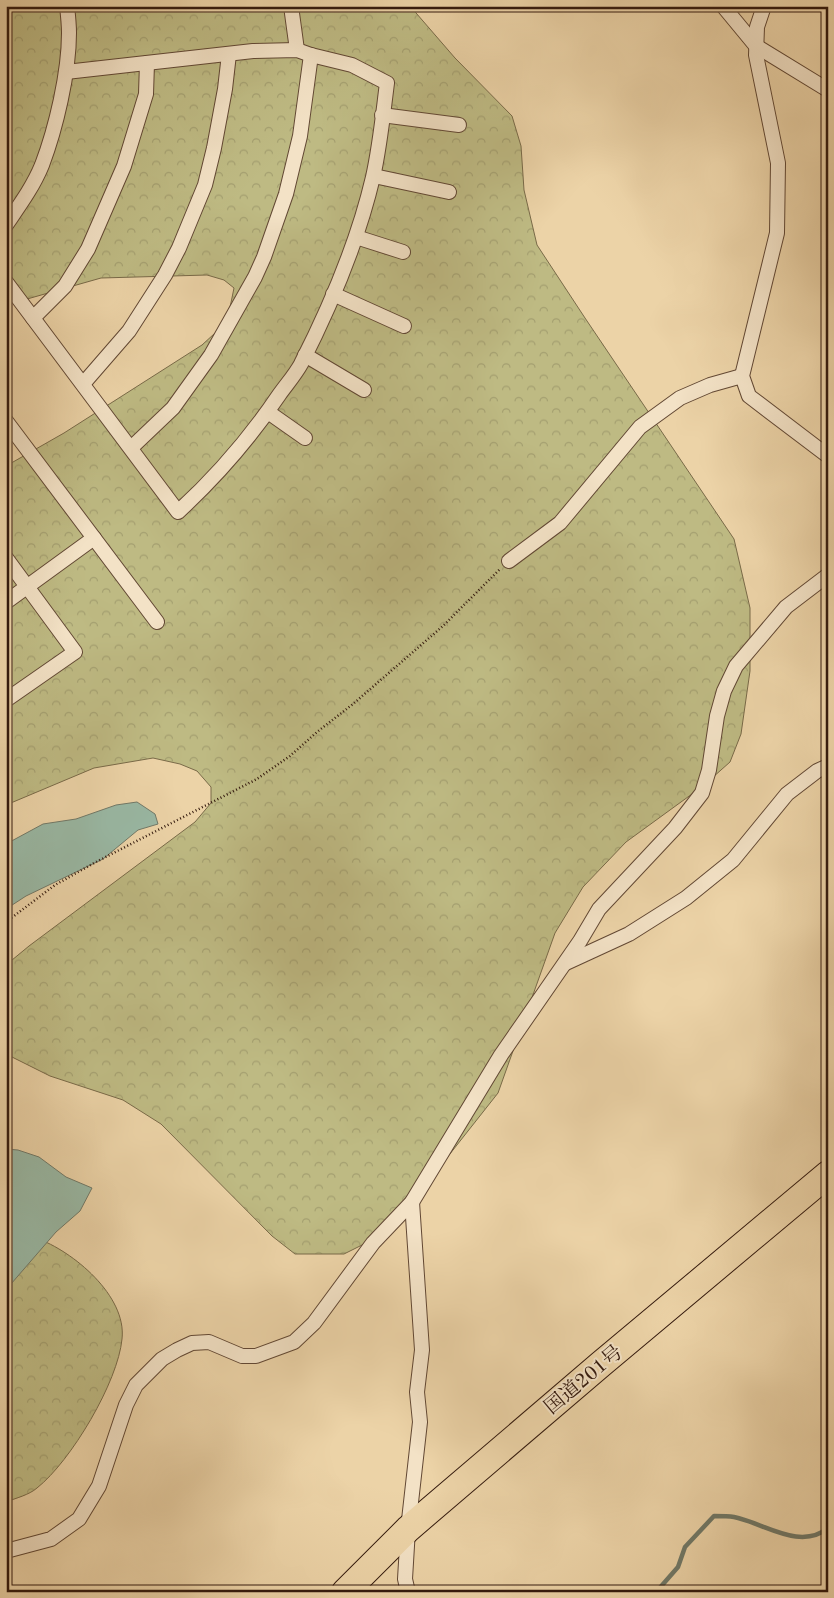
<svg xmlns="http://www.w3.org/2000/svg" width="834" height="1598" font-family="'Old Standard TT','Noto Serif JP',serif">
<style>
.forest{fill:url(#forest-crowns);stroke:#796a48}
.water{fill:#99b8a4;stroke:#717968}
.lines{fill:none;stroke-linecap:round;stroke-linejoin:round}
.stream{stroke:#717968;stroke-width:4.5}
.street-casing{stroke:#624834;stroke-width:16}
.highway-casing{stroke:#341a0e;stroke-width:28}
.path{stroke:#341a0e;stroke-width:2.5;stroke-dasharray:1 2.5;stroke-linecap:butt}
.street{stroke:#f3e2c6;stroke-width:14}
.highway{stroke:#ecd3a7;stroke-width:26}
.labels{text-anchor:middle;stroke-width:4;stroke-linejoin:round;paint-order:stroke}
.street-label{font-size:20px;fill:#341a0e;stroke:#f3e2c6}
</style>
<defs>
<pattern id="forest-crowns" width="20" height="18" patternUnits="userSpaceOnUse" patternTransform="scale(1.25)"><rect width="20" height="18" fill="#beba83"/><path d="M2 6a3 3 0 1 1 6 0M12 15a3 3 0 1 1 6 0" fill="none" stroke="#a49f70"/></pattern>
</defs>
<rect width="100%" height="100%" fill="#ecd3a7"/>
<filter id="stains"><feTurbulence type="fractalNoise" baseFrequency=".004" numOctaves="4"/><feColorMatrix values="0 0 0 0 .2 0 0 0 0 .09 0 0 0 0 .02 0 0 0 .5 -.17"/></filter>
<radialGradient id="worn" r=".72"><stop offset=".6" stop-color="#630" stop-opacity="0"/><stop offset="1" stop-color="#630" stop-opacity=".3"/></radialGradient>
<g class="forest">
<polygon points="6,6 410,6 455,58 512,116 521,146 524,190 537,245 585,318 734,539 750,608 750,671 741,734 730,762 703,786 626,842 583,887 555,933 498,1093 408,1207 366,1243 344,1254 295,1254 272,1236 161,1124 123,1100 50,1076 6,1054 6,965 29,946 195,822 211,803 211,787 197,771 180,764 153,758 94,768 6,805 6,466 64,433 202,345 227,322 234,288 224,280 207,275 101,278 6,305"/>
<path d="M 6,1235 C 16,1236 27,1235 36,1238 C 73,1251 127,1296 122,1339 C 118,1382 71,1461 37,1488 C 29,1495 16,1498 6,1502 Z"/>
</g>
<g class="water">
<polygon points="137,802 155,814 158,824 138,830 103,859 26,896 6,909 6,844 43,824 76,819 116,805"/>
<polygon points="6,1149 18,1150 39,1157 66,1177 92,1188 80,1211 56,1232 11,1284 6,1287"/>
</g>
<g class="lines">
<path class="stream" d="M 653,1592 L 657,1591 L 678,1567 L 685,1547 L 714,1516 C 720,1516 728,1516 734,1517 C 764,1523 800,1551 828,1528"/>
<g class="street-casing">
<g id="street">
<polyline points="291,6 297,50"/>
<polyline points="723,6 756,46 828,90"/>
<polyline points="764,6 757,27 756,55 778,163 777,233 742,376 749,396 828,456"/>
<polyline points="382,115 459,125"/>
<polyline points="374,176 449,192"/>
<path d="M 6,225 C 19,206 33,187 42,165 C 56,128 69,73 69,33 C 69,24 68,15 67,6"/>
<polyline points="356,237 403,252"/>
<path d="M 6,282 L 178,512 C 216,477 250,438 279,395 C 286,385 295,375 301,364 C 331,305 358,241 373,177 C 380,146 383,114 387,83 L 352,65 L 311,55 L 297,50 L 253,51 L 66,72"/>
<polyline points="333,294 404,326"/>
<polyline points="33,318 65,286 88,249 124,166 146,94 147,63"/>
<polyline points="305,355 364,390"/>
<polyline points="83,384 129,331 165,275 179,248 205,185 214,148 225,89 229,54"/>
<polyline points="268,412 305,438"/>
<polyline points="6,421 157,622"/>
<polyline points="131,448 173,408 211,355 255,277 264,257 286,194 300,136 311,55"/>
<polyline points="6,558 75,652 6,700"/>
<polyline points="509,561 560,523 640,427 680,398 710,385 742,376"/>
<polyline points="6,602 94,538"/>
<polyline points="566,963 629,934 686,898 733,860 787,794 817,771 828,766"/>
<polyline points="6,1551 51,1539 79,1519 99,1486 126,1405 136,1385 162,1359 177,1350 192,1343 209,1342 242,1356 256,1356 294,1342 314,1323 373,1243 412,1202 501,1055 580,941 599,909 675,828 702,793 709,770 717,716 724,691 736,666 786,607 828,575"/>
<polyline points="408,1592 405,1579 408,1529 420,1422 417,1392 422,1350 412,1202"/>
</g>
</g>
<g class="highway-casing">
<polyline id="highway" points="345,1592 408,1529 601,1364 828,1174"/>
</g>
<polyline class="path" points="6,922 55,885 96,862 257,779 290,756 317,732 353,704 443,626 500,569"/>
<use href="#street" class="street"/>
<use href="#highway" class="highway"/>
</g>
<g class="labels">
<g class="street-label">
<text transform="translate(583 1379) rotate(-40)" y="7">国道201号</text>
</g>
</g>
<rect width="834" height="1598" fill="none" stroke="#ecd3a7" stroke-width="25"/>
<rect x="8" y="8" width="819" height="1583" fill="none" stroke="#341a0e" stroke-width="2.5"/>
<rect x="12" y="12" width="809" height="1573" fill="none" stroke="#341a0e"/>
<rect width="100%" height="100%" filter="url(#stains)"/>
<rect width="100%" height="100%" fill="url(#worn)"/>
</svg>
